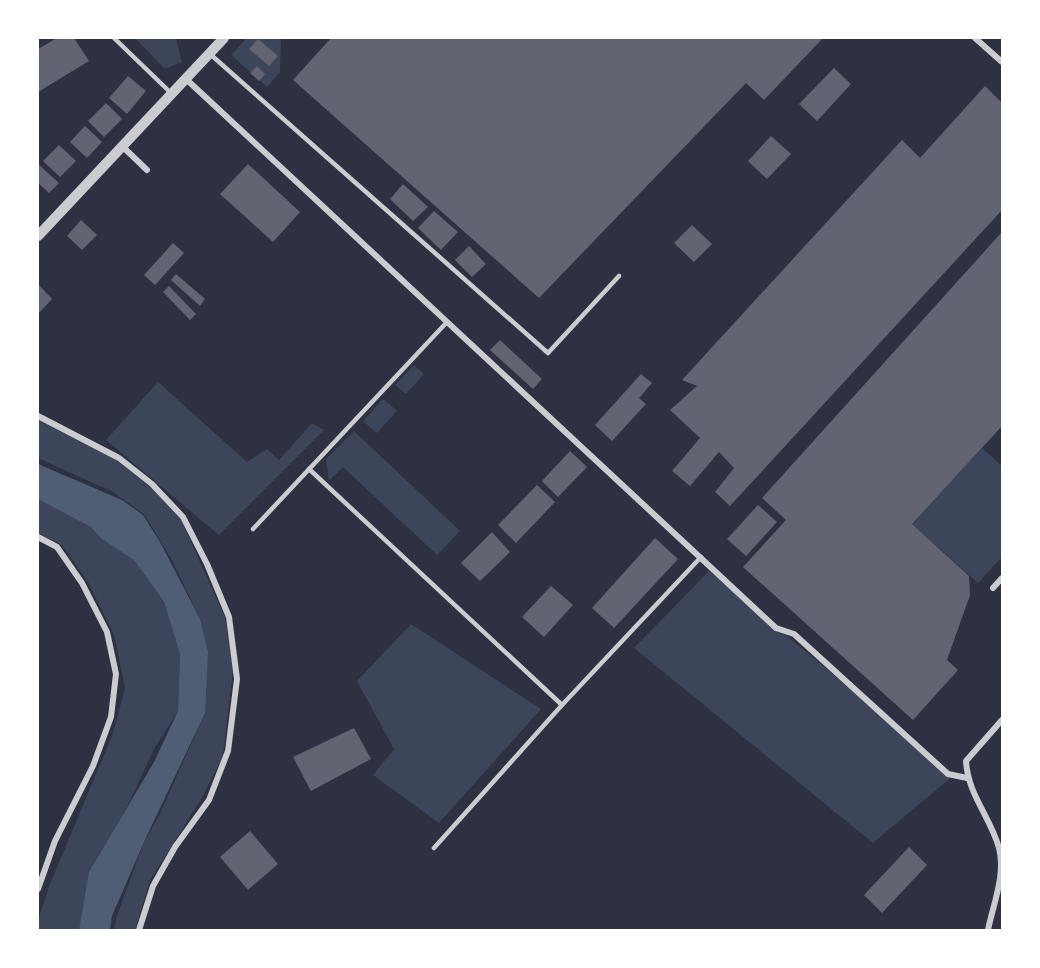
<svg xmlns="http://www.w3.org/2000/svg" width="1040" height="968" font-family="Lato,sans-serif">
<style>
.green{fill:#3c4559}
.water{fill:#4f5d75}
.building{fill:#626471}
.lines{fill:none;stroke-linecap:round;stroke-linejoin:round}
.service{stroke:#caccd0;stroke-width:4.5}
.minor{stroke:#caccd0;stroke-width:6}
.tertiary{stroke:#caccd0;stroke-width:10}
</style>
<rect width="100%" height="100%" fill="#2d3142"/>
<g class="green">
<polygon points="135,38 176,38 182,62 165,69"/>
<polygon points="247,38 281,38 280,72 267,87 231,55"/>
<polygon points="414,365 424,374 406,394 395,385"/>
<polygon points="158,382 247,462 267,449 279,460 312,423 324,430 219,535 106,440"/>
<polygon points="383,399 397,411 377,433 363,421"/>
<polygon points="38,420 115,459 151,487 181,520 225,617 233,670 223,756 202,798 150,880 135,930 114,930 116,918 144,842 159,816 205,713 200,619 172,560 144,514 113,492 38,458"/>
<polygon points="354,431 460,531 437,555 343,467 329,481 326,459"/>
<polygon points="982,448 1002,466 1002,557 978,583 912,524"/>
<polygon points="38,495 91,527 134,560 164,602 180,654 178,711 154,749 126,809 94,864 79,930 38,930 38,920 50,884 112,736 125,688 114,635 89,584 62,545 38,533"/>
<polygon points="709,571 954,775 873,843 634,648"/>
<polygon points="411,624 541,709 439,823 373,775 394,749 357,681"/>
</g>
<polygon class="water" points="38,464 122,500 143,515 160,542 200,619 208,652 205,713 144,842 112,916 110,930 79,930 89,872 154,762 178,711 180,654 164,602 134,560 102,539 91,527 38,499"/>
<g class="building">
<polygon points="57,38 74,38 89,61 38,92 38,49"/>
<polygon points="331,38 823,38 764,100 746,83 539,298 293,80"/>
<polygon points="258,39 278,56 269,66 249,49"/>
<polygon points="257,66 265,74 259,81 250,73"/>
<polygon points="834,68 851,84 817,121 799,104"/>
<polygon points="128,76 146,91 127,114 109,98"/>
<polygon points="985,86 1002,103 1002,210 730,506 715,492 734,468 719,452 690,486 672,471 700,438 670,410 697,386 682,380 902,140 920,158"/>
<polygon points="106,103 122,119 104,137 88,121"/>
<polygon points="85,126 102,142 87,158 70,142"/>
<polygon points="771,136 791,154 767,179 748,161"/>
<polygon points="59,145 76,161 60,177 43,161"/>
<polygon points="38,164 59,183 49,193 38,183"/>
<polygon points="248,164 300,212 273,242 220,194"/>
<polygon points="403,184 428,207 413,221 390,199"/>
<polygon points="434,211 458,232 441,250 418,228"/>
<polygon points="81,220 97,235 82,250 67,236"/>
<polygon points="692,225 712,244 694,262 674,243"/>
<polygon points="1002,232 1002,426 912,524 969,576 970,595 947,660 958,670 913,720 743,567 786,520 762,498"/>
<polygon points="173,243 184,253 155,285 144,275"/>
<polygon points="469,246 486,264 472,277 455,260"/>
<polygon points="176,274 205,299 200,306 171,280"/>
<polygon points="38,284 52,299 38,314"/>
<polygon points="169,286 196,314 190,320 163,292"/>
<polygon points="500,340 542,379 533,389 490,350"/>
<polygon points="641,374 652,383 639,398 646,404 612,441 595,425"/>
<polygon points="570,451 587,467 558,497 542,481"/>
<polygon points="537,485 555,502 516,543 498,525"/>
<polygon points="758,505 777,522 746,556 727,539"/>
<polygon points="492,532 510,552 480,581 461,563"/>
<polygon points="655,538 678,559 614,628 592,608"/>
<polygon points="551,586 573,605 544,637 522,617"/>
<polygon points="354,728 371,759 311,791 293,757"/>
<polygon points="250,831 278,864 248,890 220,857"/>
<polygon points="909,847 927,865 882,913 864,895"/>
</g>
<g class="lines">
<g class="service">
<polyline points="114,38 172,94"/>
<polyline points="210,54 548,353 619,276"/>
<polyline points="309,469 562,705 701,557"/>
<polyline points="253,529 447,322"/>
<polyline points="434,848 562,705"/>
</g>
<g class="minor">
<polyline points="975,38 1002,62"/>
<polyline points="186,79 776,628 794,634 948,774 967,778"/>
<polyline points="122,146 147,170"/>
<polyline points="38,416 119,458 152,484 183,517 207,564 229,617 237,679 228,751 209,800 175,847 153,886 139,930"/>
<polyline points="38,537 57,547 82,583 107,632 116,674 111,717 93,766 55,841 38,889"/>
<polyline points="993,588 1002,578"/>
<path d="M 988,930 C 993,905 1006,874 999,848 C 990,816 968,795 966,761 L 1002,720"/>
</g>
<polyline class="tertiary" points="38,236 224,38"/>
</g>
<rect width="1040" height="968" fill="none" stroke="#ffffff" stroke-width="78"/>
</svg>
